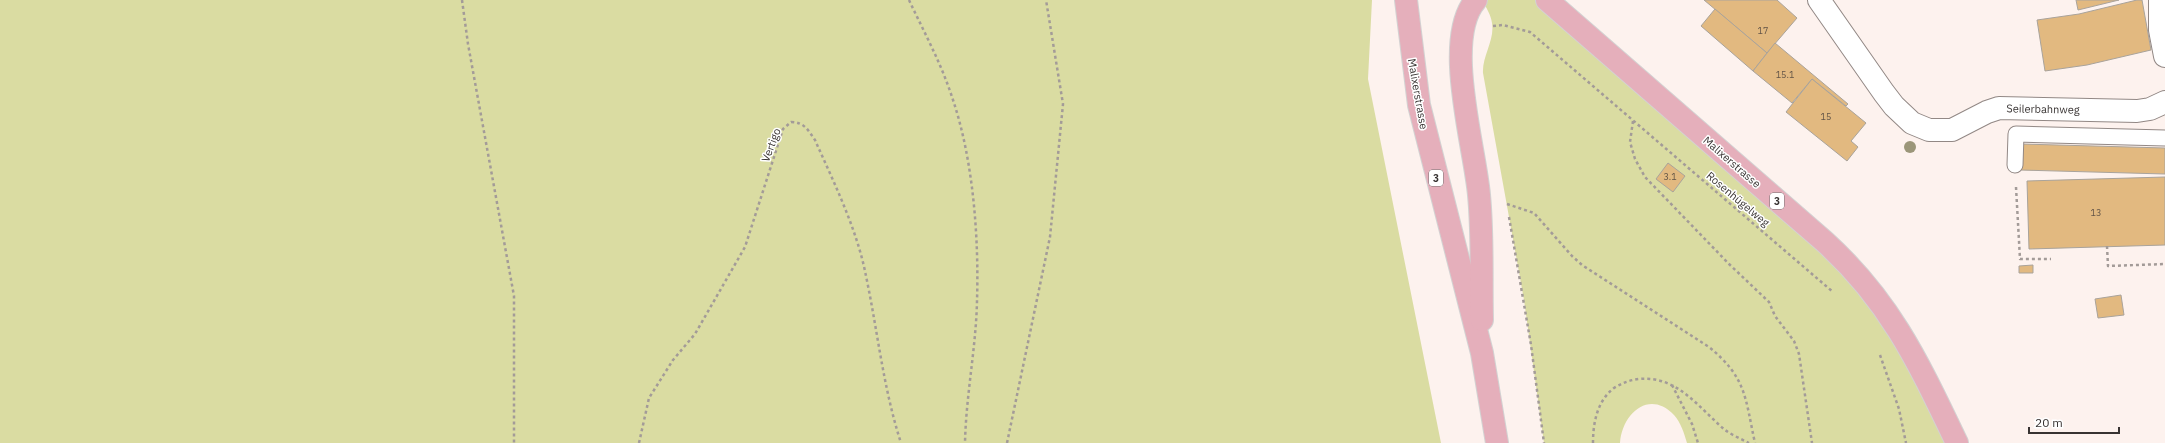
<svg xmlns="http://www.w3.org/2000/svg" width="2165" height="443" font-family="'IBM Plex Sans',sans-serif">
<style>
.green{fill:#dadca2}
.building{fill:#e2b980;stroke:#a9a39b}
.lines{fill:none;stroke-linecap:round;stroke-linejoin:round}
.service-casing{stroke:#928885;stroke-width:17}
.minor-casing{stroke:#928885;stroke-width:24}
.primary-casing{stroke:#d3d2d2;stroke-width:24}
.path{stroke:#a39b98;stroke-width:2.5;stroke-dasharray:3 3;stroke-linecap:butt}
.service{stroke:#fff;stroke-width:15}
.minor{stroke:#fff;stroke-width:22}
.primary{stroke:#e5afbb;stroke-width:22}
.tree{fill:#9b9679}
.labels{text-anchor:middle;stroke-width:3;stroke-linejoin:round;paint-order:stroke}
.number-label{font-size:9px;fill:#625446}
.shield{fill:#fff;stroke:#747070;stroke-width:1}
.shield-label{font-size:10px;font-weight:bold;fill:#383332}
.street-label{font-size:11px;fill:#383332;stroke:#fff}
</style>
<rect width="100%" height="100%" fill="#fdf2ee"/>
<g class="green">
<polygon points="0,0 1372,0 1368,79 1441,443 0,443"/>
<path d="M 1482,0 L 1547,0 L 1844,260 L 1957,443 L 1687,443 C 1684,433 1681,423 1674,415 C 1649,389 1622,414 1620,443 L 1544,443 L 1524,300 L 1483,73 C 1482,56 1495,40 1492,23 C 1491,15 1486,7 1482,0 Z"/>
</g>
<g class="building">
<polygon points="1704,0 1777,0 1797,18 1767,53"/>
<polygon points="2076,0 2119,0 2078,10"/>
<polygon points="2137,0 2142,0 2151,50 2087,65 2045,71 2037,20 2079,14"/>
<polygon points="1715,9 1767,53 1753,71 1701,26"/>
<polygon points="1775,43 1848,104 1846,106 1812,79 1792,103 1753,71"/>
<polygon points="1812,79 1866,123 1851,141 1858,147 1847,161 1786,112"/>
<polygon points="2021,144 2165,148 2165,174 2020,170"/>
<polygon points="1668,163 1685,176 1673,192 1656,179"/>
<polygon points="2165,177 2165,245 2029,249 2027,181"/>
<polygon points="2033,265 2033,273 2019,273 2019,266"/>
<polygon points="2121,295 2124,315 2098,318 2095,299"/>
</g>
<g class="lines">
<g class="service-casing">
<polyline id="service" points="2015,165 2016,134 2165,138"/>
</g>
<g class="minor-casing">
<g id="minor">
<polyline points="1819,0 1884,93 1894,106 1912,123 1929,130 1952,130 1987,112 1999,108 2137,111 2150,109 2165,102"/>
<polyline points="2160,0 2160,30 2165,56"/>
</g>
</g>
<g class="primary-casing">
<g id="primary">
<polyline points="1406,0 1419,105 1482,353 1497,443"/>
<path d="M 1476,0 C 1442,38 1475,147 1479,195 C 1483,236 1481,278 1482,320"/>
<path d="M 1547,0 L 1825,242 C 1891,302 1919,364 1957,443"/>
</g>
</g>
<g class="path">
<polyline points="462,0 468,44 514,296 514,443"/>
<path d="M 909,0 C 924,32 941,63 952,97 C 973,158 979,236 977,301 C 976,348 966,395 965,443"/>
<polyline points="1493,26 1503,25 1530,32 1833,292"/>
<polyline points="1633,121 1630,142 1635,159 1645,177 1729,264 1769,302 1775,316 1794,341 1799,354 1812,443"/>
<polyline points="2016,187 2020,259 2051,259"/>
<path d="M 1507,204 L 1534,213 L 1572,256 L 1582,265 L 1709,347 C 1747,378 1745,398 1755,443"/>
<polyline points="1509,217 1531,345 1544,443"/>
<polyline points="2107,246 2108,266 2165,264"/>
<polyline points="1880,355 1899,409 1906,443"/>
<polyline points="1672,385 1692,424 1698,443"/>
<path d="M 639,443 L 649,398 L 673,360 L 695,334 L 745,247 L 783,129 L 791,122 C 804,122 808,130 815,140 C 834,183 857,229 866,276 C 878,333 883,387 901,443"/>
<polyline points="1007,443 1050,237 1063,104 1046,0"/>
<path d="M 1593,443 C 1593,423 1597,401 1614,388 C 1622,383 1630,380 1639,379 C 1677,375 1699,408 1725,430 C 1732,435 1741,439 1749,443"/>
</g>
<use href="#service" class="service"/>
<use href="#minor" class="minor"/>
<use href="#primary" class="primary"/>
</g>
<circle class="tree" cx="1910" cy="147" r="6"/>
<g class="labels">
<g class="number-label">
<text x="1763" y="34">17</text>
<text x="1785" y="78">15.1</text>
<text x="1826" y="120">15</text>
<text x="1670" y="180">3.1</text>
<text x="2096" y="216">13</text>
</g>
<g class="shield">
<rect x="1429" y="170" width="14" height="16" rx="3"/>
<rect x="1770" y="193" width="14" height="16" rx="3"/>
</g>
<g class="shield-label">
<text x="1436" y="182">3</text>
<text x="1777" y="205">3</text>
</g>
<g class="street-label">
<text transform="translate(1418 94) rotate(80)" y="4">Malixerstrasse</text>
<text transform="translate(2043 109) rotate(1)" y="4">Seilerbahnweg</text>
<text transform="translate(771 145) rotate(-69)" y="4">Vertigo</text>
<text transform="translate(1732 162) rotate(41)" y="4">Malixerstrasse</text>
<text transform="translate(1738 199) rotate(40)" y="4">Rosenhügelweg</text>
</g>
</g>
<path d="M2029 427v6h90v-6" fill="none" stroke="#383332" stroke-width="2"/>
<text x="2035" y="427" font-size="12" fill="#383332" stroke="#ffffff" stroke-width="3" paint-order="stroke">20 m</text>
</svg>
